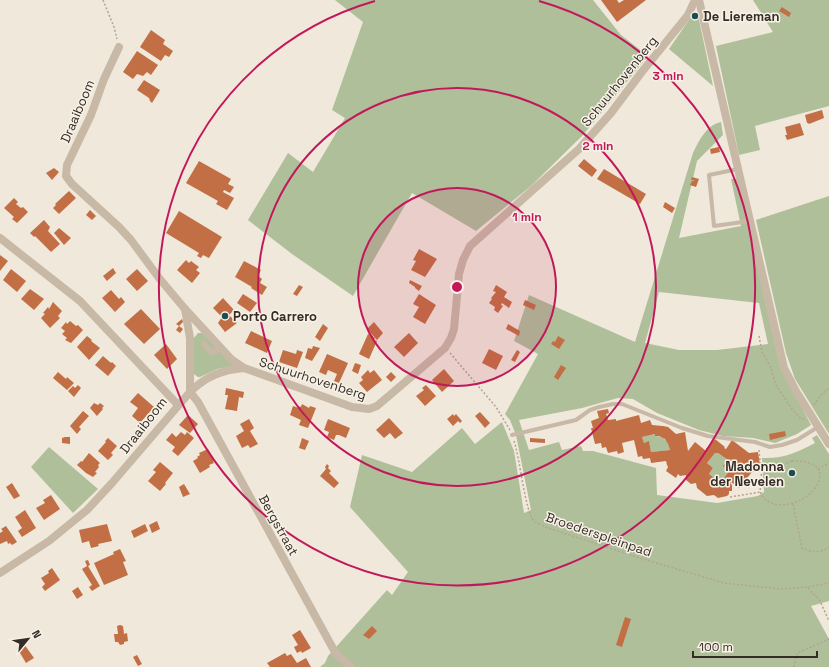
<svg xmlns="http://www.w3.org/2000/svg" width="829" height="667" font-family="'Space Grotesk',sans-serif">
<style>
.green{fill:#afbf9a;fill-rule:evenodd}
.building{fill:#c26f46;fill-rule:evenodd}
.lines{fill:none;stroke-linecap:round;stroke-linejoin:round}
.path{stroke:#b4a390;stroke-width:1.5;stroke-dasharray:2 2;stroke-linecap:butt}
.service{stroke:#c8b8a6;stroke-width:4}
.pedestrian{stroke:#c8b8a6;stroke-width:6}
.minor{stroke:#c8b8a6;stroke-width:8}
.ring{fill:none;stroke:#c2185b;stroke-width:2}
.poi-dot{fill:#1e4c54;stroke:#f8f1e6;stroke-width:1.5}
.labels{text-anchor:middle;stroke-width:3;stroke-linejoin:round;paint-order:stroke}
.poi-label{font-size:13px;font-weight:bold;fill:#342c27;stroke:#f8f1e6;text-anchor:start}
.street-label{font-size:13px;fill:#342c27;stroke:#f8f1e6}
.centre{fill:#c2185b;stroke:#f8f1e6;stroke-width:2}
.ring-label{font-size:12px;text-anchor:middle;font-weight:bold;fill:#c2185b;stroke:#f8f1e6;stroke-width:3;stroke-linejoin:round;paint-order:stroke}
</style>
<rect width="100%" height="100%" fill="#f0e8da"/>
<g class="green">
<polygon points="335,0 593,0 621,35 648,56 583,135 531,186 476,231 412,193 353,296 292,254 248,220 288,153 313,172 345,118 332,110 363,22"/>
<polygon points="753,0 829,0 829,106 755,126 760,150 739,155 716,46 773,32"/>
<polygon points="693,14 698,15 713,86 669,49"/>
<path d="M 721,122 L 723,135 L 697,161 L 679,238 L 741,226 L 731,179 L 737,179 L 780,366 L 811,425 L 797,434 L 775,443 L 753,438 L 723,436 L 699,430 L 657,413 L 633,399 L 618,398 L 582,408 L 519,420 L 529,450 L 559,442 L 562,450 L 581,446 L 583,451 L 593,451 L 656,468 L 657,495 L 717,503 L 758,496 L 764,492 L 762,458 C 783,459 796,453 815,443 L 812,438 L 817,435 L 829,454 L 829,601 L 811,606 L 829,639 L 829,667 L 320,667 L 325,663 L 328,656 L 387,590 L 392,595 L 408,572 L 350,507 L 362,455 L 412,472 L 462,428 L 475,444 L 502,422 L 514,451 L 524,513 L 531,510 L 516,435 L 510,420 L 505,414 L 538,354 L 514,341 L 529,295 L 635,342 L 693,153 C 699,141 706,125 721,122 ZM 659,292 L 759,303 L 768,344 L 717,350 L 679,350 L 645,343 Z"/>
<polygon points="829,196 829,434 795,379 786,353 756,220"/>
<polygon points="198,333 203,333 238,365 217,369 200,377 198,377 194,374 194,338"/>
<path d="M 655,434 L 655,436 C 664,436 668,441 670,450 L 651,452 L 649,442 L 644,443 L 642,437 Z"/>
<polygon points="49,447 98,489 73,513 31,467"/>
<polygon points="715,453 718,453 728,460 724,466 729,471 722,481 718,481 709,474 713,468 707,463"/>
</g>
<g class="building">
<polygon points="601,0 617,0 619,3 624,0 646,0 617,22"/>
<polygon points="782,7 791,13 789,17 779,11"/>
<polygon points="151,30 165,40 163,44 173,51 169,57 165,55 161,61 140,47"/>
<polygon points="137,51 158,65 151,75 147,72 143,76 137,74 133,79 123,72"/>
<polygon points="144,80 160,90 152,103 150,101 149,98 137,90"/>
<polygon points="822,110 824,118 809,124 808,123 807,123 805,115"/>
<polygon points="800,123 804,135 787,140 785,135 787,135 785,127"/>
<polygon points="719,147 720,152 711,154 710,149"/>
<polygon points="584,159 597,170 592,177 578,166"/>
<polygon points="199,161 231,179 228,184 234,187 230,193 224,190 223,192 234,198 227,210 216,204 218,201 186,183"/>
<polygon points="54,168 59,172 52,180 46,173"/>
<polygon points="604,169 646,194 640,204 597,179"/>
<polygon points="692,177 699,179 696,187 690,185 692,181 695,181 691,180"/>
<polygon points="69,191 76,198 59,214 53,208 56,205 55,204"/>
<polygon points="14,198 18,202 16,204 21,208 23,207 28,212 17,223 12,219 14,217 4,208"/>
<polygon points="665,202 675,208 672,213 663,207"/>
<polygon points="90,210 96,216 92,220 86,215"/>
<polygon points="179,211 222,237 209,258 203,255 201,258 197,256 199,253 166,233"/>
<polygon points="44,220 50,227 48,231 60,244 51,252 35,236 34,237 30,233"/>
<polygon points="59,228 71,238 64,245 54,233"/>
<polygon points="419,249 437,259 425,277 411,270 416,261 413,260"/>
<polygon points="0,255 8,261 0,271"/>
<polygon points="186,260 189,263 191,261 199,267 196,270 200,273 192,283 177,270"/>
<polygon points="244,261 261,270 258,276 262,279 260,283 267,287 262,295 251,288 252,287 235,277"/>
<polygon points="113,268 116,273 107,281 103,276"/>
<polygon points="11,269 26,281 17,292 3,280"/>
<polygon points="137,269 148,281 137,291 126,279"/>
<polygon points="410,280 422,286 419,291 415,288 415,287 409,283"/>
<polygon points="299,285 303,287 297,296 293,294"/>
<polygon points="496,285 507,292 504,297 512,302 509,308 502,303 501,305 503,306 498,313 494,310 495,307 489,303 492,299 491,298 496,292 493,291"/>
<polygon points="30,289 44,299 34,310 21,299"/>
<polygon points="111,290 119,299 121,297 125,302 115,312 102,298"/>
<polygon points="243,294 257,303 250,312 237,303"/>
<polygon points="419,294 436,305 425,324 413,317 419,307 413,304"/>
<polygon points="223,298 234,310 229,315 237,323 225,332 218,323 222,317 213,308"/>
<polygon points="525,300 536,305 534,310 523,305"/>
<polygon points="53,302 62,311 58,316 60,318 50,328 41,318 45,314 43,313 48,307 49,309"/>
<polygon points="141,309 160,329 144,344 124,324"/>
<polygon points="182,319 183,322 179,326 183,329 180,333 176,330 179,326 176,324"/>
<polygon points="70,321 76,326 78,325 83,330 71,343 65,340 67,338 62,334 65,331 61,328 66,322 67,324"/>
<polygon points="374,322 383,333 377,340 367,329"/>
<polygon points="323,324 328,328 320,341 315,337"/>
<polygon points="508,324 520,331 519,336 506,329"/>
<polygon points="251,331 272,341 267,353 245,343"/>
<polygon points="409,333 418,343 404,357 394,347"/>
<polygon points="368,334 373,336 373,337 375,338 374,340 377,341 369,359 359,354"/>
<polygon points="87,336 92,340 91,341 100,348 89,360 77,347"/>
<polygon points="558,336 565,340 559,349 551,344 553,341 555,342"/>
<polygon points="166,344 177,359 167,369 154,355"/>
<polygon points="313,346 320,348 312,361 305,358 308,348 312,349"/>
<polygon points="489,349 503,356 496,370 482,363"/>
<polygon points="283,350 296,354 297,350 303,352 297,368 279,362"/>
<polygon points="517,350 520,352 515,362 511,360"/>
<polygon points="327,354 348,363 339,383 334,381 337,374 328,370 326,375 319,372"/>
<polygon points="103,356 111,363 112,362 116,366 108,376 95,365"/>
<polygon points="355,363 361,365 358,374 352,371"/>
<polygon points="561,365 566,368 558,380 554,377"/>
<polygon points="444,369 454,381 442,392 432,380"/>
<polygon points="368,370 370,373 374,370 382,380 367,392 359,383 363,380 361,377"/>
<polygon points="58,372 66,379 67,377 74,383 67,390 53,378"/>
<polygon points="391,372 396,377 391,382 386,377"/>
<polygon points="78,385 81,388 74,397 68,391 73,386 75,388"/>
<polygon points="426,385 436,396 425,406 416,396 424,390 422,388"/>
<polygon points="226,388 244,392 243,398 239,397 237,411 225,409 228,395 225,395"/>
<polygon points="138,393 154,407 140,423 132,416 138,408 130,402"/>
<polygon points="94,403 98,405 100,403 104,406 102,408 103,409 97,416 90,408"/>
<polygon points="302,404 309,408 310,406 316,408 308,428 299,425 301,420 290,415 293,406 299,408 300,406 301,407"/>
<path d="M 608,409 L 609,413 L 606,414 L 608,420 L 616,419 L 616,421 L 639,415 L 641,423 L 650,420 L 652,425 L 663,426 L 668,427 L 676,434 L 685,432 L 688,451 L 695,442 L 706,451 L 706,449 L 715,439 L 725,447 L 724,448 L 726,449 L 732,440 L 749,453 L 758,452 L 761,471 L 752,472 L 739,488 L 731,482 L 730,483 L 732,485 L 732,491 L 729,491 L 729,494 L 727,496 L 718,498 L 714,495 L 707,496 L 697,488 L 696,483 L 691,484 L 686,480 L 686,475 L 680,476 L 678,474 L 676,478 L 666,471 L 668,467 L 667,465 L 666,461 L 651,463 L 650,458 L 643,459 L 642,456 L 638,457 L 634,440 L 622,443 L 624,452 L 618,454 L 617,451 L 608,453 L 606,447 L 602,448 L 601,443 L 595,444 L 591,428 L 593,428 L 591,421 L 599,418 L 597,411 ZM 655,434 L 655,436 L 659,436 L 665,439 L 668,444 L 670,450 L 651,452 L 649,441 L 644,443 L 642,437 ZM 715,453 L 718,453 L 728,460 L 723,466 L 729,471 L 722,481 L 718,481 L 709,474 L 713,468 L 707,463 Z"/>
<polygon points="83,411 89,416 79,427 81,429 77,434 70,426"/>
<polygon points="480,412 490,423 485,428 475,416"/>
<polygon points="453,414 454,416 456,414 462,421 460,423 458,421 453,426 447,419"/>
<polygon points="188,415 198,424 190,433 179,425"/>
<polygon points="389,418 403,433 395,439 390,433 384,438 376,430"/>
<polygon points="249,419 254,428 250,431 258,444 250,448 248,445 242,448 236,436 244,431 240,424"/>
<polygon points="328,419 350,428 346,438 339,435 336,435 334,440 327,437 329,432 324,430"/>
<polygon points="785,431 786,436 770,440 769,434"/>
<polygon points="181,432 185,435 187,432 194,438 178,456 172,451 175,447 166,440 172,433 176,437"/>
<polygon points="65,437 70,437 70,444 62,443 62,438"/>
<polygon points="108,438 117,446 111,453 113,455 108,460 98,451 106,442 105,441"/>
<polygon points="302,438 309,441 305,450 299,448"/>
<polygon points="530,438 545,439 545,443 530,442"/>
<polygon points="208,449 214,461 213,461 214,463 209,465 210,467 200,473 193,461 198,458 197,457 200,455 199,453"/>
<polygon points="89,453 100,463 98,465 99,467 95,472 97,473 93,477 86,473 77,465 81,461 82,462"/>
<polygon points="160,462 173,473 165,483 166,484 160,491 148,481 156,472 153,470"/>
<polygon points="327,464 329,466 328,468 331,471 329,473 339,483 334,488 320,476 326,469 325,467"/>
<polygon points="12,483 20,496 14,499 6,487"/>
<polygon points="184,484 190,494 183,497 179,487"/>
<polygon points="51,495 60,509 44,520 36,508 45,503 43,500"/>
<polygon points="25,510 36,528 22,537 18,531 22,528 15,517"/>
<polygon points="157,521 160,529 152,533 149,525"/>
<polygon points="107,524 112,541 98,544 99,546 91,548 89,541 82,543 79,530"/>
<polygon points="145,524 148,531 134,538 131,531"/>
<polygon points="6,526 17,542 12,545 10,543 8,544 7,541 0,544 0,533 3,531 1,529"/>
<polygon points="120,549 126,561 123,562 128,575 104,585 94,563 114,554 113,552"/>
<polygon points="88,560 90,565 88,566 100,586 92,591 89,587 92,585 82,569 87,566 85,561"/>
<polygon points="52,568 60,580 45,591 42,587 45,584 41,578 49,573 48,571"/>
<polygon points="78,587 83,595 77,599 72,591"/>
<polygon points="625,617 631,619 622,647 616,645"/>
<polygon points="120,625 123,626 124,634 127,633 128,641 124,642 124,644 120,645 118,642 115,642 114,634 118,634 117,626"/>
<polygon points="372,626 377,631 369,639 363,635"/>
<polygon points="300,630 311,648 302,653 301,651 297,653 294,647 298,645 292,635"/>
<polygon points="24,640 26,643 24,644 34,658 26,663 17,648 21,645 20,643"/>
<polygon points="285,653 287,656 291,654 297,663 306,658 311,667 270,667 267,663"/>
<polygon points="137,655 142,664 138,666 133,657"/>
</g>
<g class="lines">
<g class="path">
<polyline points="103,0 114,27 117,39"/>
<polyline points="759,336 762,352 770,366 776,385 792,409 801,419 804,419"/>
<polyline points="450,353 496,407 510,430"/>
<polyline points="814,405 821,395 829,388"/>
<path d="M 514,441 C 520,458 525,512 534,521 C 537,523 542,525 545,527 L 643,559 L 724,583 L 780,589 L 808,587 L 829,583"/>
<polyline points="759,450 762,482"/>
<path d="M 792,461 C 806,461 826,463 818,483 C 815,490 810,494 804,498 C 773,517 743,493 772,470 C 778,466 785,464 792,461 Z"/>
<polyline points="818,469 829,463"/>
<polyline points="730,497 761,492"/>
<path d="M 793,504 L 802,548 C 812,552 819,554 829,547"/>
<polyline points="808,588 820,601 829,621"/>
<polyline points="794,667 797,653 829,639"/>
</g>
<g class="service">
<polyline points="738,169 709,175 714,226 750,221"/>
<polyline points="512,435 576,420 590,410 599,407 613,404 622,404 682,428 708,436 755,442 770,447 782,445 797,440 818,427"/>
</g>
<polyline class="pedestrian" points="204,344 212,353 220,348"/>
<g class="minor">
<polyline points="699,0 784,368 797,393 829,444"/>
<polyline points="119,47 104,79 91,115 67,165 66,176 72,184 119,227 131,240 159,278 185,309 231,359 244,368"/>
<polyline points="0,238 80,301 178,405"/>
<polyline points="185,309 190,338 190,392 198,402 336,654 351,667"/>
<path d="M 0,573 L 49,541 L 87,510 L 112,483 L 190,392 C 206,376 222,370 244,368 L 352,407 L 369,409 L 377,406 L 445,348 L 451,338 L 454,329 L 459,274 L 463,260 L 470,246 L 579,149 L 611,113 L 641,73 L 688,15 L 695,0"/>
</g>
</g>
<circle cx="457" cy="287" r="99" fill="#c2185b" fill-opacity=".12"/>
<g class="ring">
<circle cx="457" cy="287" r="99"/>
<circle cx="457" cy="287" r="199"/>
<path d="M539 1A298 298 0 1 1 375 1"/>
</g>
<g class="poi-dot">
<circle cx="695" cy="16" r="4"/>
<circle cx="225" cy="316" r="4"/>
<circle cx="792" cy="473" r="4"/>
</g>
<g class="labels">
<g class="poi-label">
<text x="703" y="21">De Liereman</text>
<text x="233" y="321">Porto Carrero</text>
<text x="784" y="471" text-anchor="end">Madonna<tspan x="784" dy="15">der Nevelen</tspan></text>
</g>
<g class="street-label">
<text transform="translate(619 81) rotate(-51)" y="5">Schuurhovenberg</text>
<text transform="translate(77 111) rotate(-67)" y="5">Draaiboom</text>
<text transform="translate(313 378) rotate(18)" y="5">Schuurhovenberg</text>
<text transform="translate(143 425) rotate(-52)" y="5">Draaiboom</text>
<text transform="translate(279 525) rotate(61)" y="5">Bergstraat</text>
<text transform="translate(599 534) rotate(19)" y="5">Broederspleinpad</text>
</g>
</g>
<circle cx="457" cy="287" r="6" class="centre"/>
<g class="ring-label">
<text x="668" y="80">3 min</text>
<text x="598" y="150">2 min</text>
<text x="527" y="221">1 min</text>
</g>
<g transform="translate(28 639) rotate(61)" stroke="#f8f1e6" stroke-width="3" paint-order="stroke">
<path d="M0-3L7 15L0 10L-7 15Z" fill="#342c27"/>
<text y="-6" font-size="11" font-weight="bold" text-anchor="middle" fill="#342c27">N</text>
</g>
<path d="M693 651v6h124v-6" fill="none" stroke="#342c27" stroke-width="2"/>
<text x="699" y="651" font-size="12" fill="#342c27" stroke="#f8f1e6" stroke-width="3" paint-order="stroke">100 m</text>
</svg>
